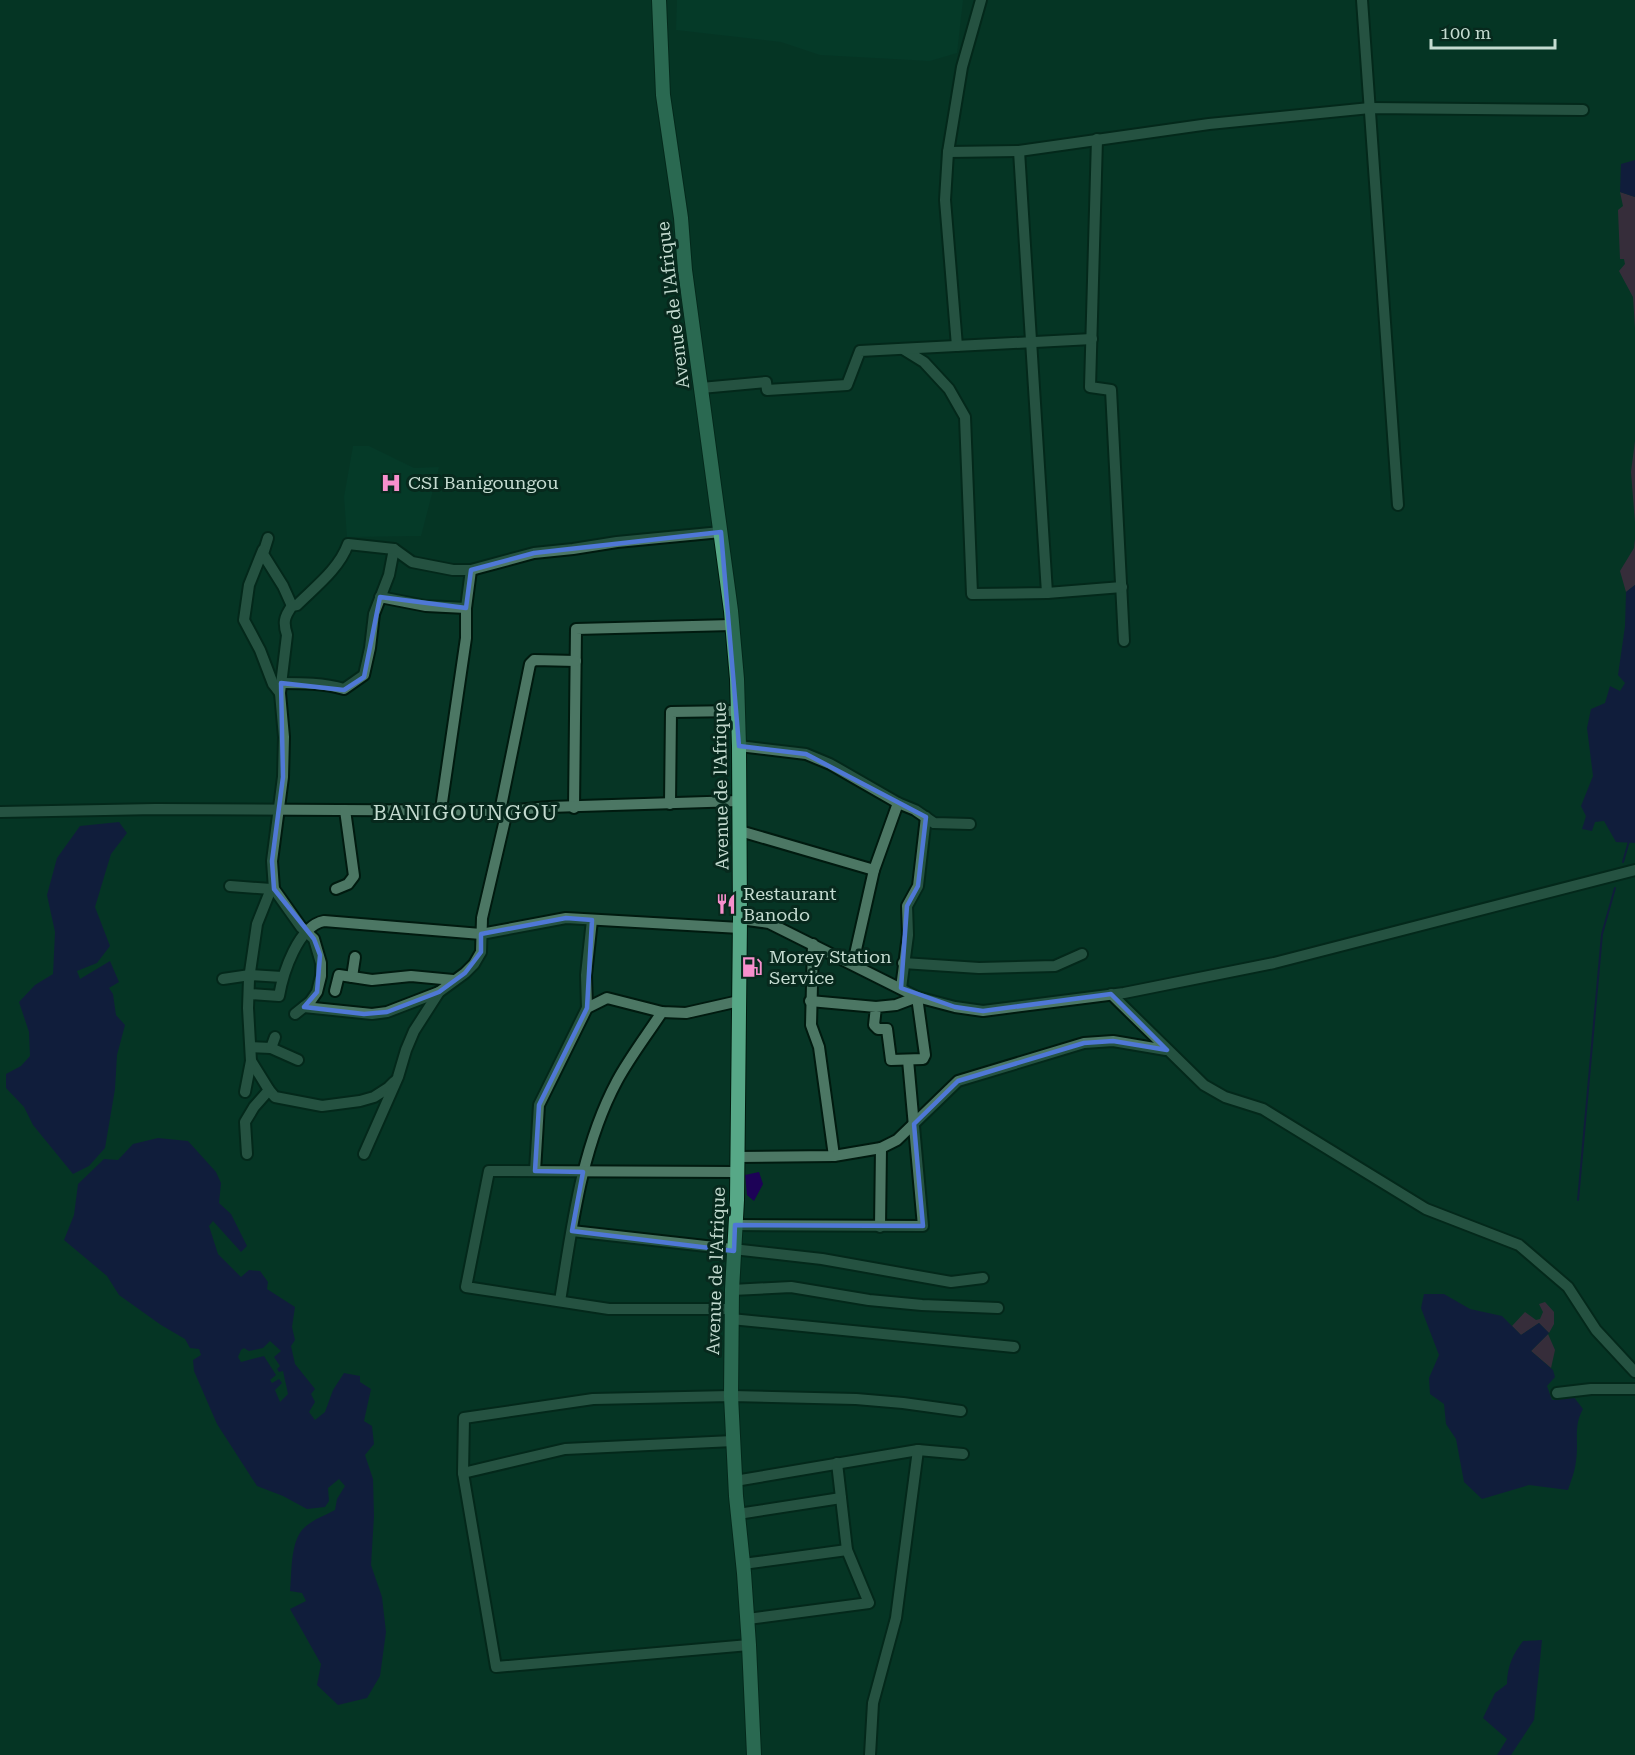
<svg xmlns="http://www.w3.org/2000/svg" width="1635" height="1755" font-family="'Roboto Serif',serif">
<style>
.built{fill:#05402d}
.green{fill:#722556}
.water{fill:#1d0257;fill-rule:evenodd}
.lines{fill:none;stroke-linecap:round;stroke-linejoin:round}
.stream{stroke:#1d0257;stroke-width:2}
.minor-casing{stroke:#001a0f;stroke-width:14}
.major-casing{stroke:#001a0f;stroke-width:16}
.minor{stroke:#4c7764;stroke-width:10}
.major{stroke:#57a887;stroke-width:14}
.marked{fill:none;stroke:#4f78d6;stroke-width:4.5;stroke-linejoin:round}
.labels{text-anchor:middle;stroke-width:6;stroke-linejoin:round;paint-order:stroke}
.street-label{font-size:18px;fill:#c4dbd0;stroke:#07291d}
.poi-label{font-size:18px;fill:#c4dbd0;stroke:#07291d;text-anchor:start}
.quarter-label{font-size:21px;letter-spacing:1.5px;fill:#c4dbd0;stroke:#07291d}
</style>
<rect width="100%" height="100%" fill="#063525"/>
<g class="built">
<polygon points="677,0 963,0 957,53 930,61 820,55 781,42 676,30"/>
<polygon points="353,446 369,446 414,468 439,467 421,536 347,537 344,497"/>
</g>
<g class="green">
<polygon points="1620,192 1635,197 1635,328 1633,297 1619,271 1625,264 1624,259 1620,259 1618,210 1623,206"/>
<polygon points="1635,441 1635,522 1631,472"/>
<polygon points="1635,539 1635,585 1626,592 1620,571 1634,548"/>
<polygon points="1545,1302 1554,1312 1554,1324 1549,1333 1539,1323 1521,1335 1512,1326 1525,1312 1536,1320 1540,1319 1543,1312 1539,1304"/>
<polygon points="1548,1334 1555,1350 1551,1368 1531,1351"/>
</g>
<g class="water">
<polygon points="1635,160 1635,197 1620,192 1621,164"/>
<polygon points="1635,585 1635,843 1616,842 1604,821 1595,822 1592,831 1582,829 1586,816 1581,806 1593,776 1587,728 1591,709 1605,703 1610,686 1620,691 1625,683 1618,675 1625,626 1626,592"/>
<polygon points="119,822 127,833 111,854 95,907 110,946 97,963 77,971 80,979 110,961 119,982 109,988 113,994 116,1015 125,1025 117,1055 115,1089 105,1148 89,1166 73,1174 33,1125 24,1107 6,1088 6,1074 21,1066 30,1056 29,1032 19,1002 35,985 53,974 55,932 47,895 57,858 80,826"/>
<path d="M 158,1138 L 188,1141 L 216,1172 L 221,1183 L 219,1203 L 231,1214 L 247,1246 L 241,1252 L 213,1221 L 209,1226 L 218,1254 L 241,1277 L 249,1270 L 260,1271 L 268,1282 L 267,1289 L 295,1307 L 292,1327 L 295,1340 L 291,1346 L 295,1364 L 315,1389 L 311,1394 L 315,1402 L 309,1412 L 315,1420 L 325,1412 L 333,1390 L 344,1373 L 360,1376 L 360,1382 L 371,1389 L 364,1421 L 372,1426 L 374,1444 L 365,1455 L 373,1479 L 374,1516 L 371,1565 L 382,1597 L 386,1632 L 380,1676 L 367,1698 L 338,1705 L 317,1685 L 321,1664 L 290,1609 L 306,1601 L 302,1593 L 290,1591 C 292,1573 290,1545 302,1530 C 311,1520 324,1516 335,1510 L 337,1499 L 345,1486 L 339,1479 L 328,1488 L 329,1501 L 325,1507 L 307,1509 L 283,1496 L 257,1486 L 217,1424 L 194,1371 L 193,1360 L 201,1355 L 199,1349 L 190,1348 L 185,1339 L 161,1325 L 119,1295 L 107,1276 L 64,1240 L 74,1215 L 78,1184 L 104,1159 L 118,1160 L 133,1144 ZM 270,1341 L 281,1351 L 274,1357 L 280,1366 L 277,1369 L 279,1372 L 283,1371 L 288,1394 L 280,1402 L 275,1390 L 282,1383 L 279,1379 L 272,1383 L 270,1380 L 276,1375 L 264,1356 L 241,1362 L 238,1357 L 241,1350 L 244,1348 L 249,1351 L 263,1348 Z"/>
<polygon points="759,1172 763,1184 754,1201 747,1195 745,1175"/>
<path d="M 1424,1294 L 1444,1294 L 1470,1309 L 1502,1316 L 1521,1335 L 1539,1323 L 1549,1333 L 1531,1351 L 1553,1370 L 1555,1377 L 1547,1386 L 1552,1400 L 1573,1396 L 1583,1409 C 1573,1426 1579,1443 1576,1461 C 1575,1471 1571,1481 1568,1490 L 1529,1485 L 1482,1499 L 1464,1482 L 1456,1439 L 1446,1424 L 1444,1404 L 1430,1394 L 1429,1378 L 1439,1355 L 1421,1308 Z"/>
<path d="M 1542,1640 L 1534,1720 L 1511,1755 L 1497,1755 L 1507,1739 L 1483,1718 L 1495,1693 L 1507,1684 C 1507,1667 1513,1654 1523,1641 Z"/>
</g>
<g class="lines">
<g class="stream">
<polyline points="1623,862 1629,841"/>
<polyline points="1578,1200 1602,934 1615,888"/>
</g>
<g class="minor-casing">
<g id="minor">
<polyline points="1362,0 1398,505"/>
<polyline points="1097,139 1090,387 1111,390 1124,641"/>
<polyline points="1019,151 1047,593"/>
<polyline points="948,152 1019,151 1209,124 1370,108 1583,110"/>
<polyline points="957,346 945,200 948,152 962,67 981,0"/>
<polyline points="903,349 924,362 949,389 965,417 972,594 1047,593 1122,587"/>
<polyline points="701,388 766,382 767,390 847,385 860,351 1092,339"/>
<polyline points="268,538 263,554 283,586 292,606"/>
<polyline points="263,550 249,585 244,620 260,650 273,684 280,693"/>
<polyline points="380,597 426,606 466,608"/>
<path d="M 281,683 C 303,683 323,683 344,689 L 364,675 L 370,648 L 374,614 L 389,575 L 394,549"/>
<polyline points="739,746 806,754 830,764 898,803 915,810 934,823 970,824"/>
<polyline points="670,804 671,712 738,711"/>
<polyline points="574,808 576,629 732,625"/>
<polyline points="441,809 466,638 466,608 471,570"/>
<polyline points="500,811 530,664 534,660 576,661"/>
<polyline points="0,812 156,809 507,811 549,807 739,801"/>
<polyline points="740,831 874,870"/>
<polyline points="230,886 271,889"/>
<polyline points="274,889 271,889 257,924 249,979 248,1008 251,1061 269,1090 275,1097 322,1106 360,1101 374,1097 388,1088 394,1082"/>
<polyline points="336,889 348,884 354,876 345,810"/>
<polyline points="740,919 769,923 917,997 955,1007 983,1011 1124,993 1274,963 1635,870"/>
<polyline points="813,944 811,1025 819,1047 834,1156"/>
<polyline points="853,963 874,870 898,803"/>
<polyline points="903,963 979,968 1055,966 1082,954"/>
<polyline points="352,977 355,957"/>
<polyline points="223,979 250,975 282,977"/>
<polyline points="901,988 908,935 907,906 918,886 926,817"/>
<polyline points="335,991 339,975 372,980 411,976 453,980"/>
<path d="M 249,994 L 279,996 C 283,973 298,926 324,921 L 481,934 L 566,918 L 740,928"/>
<polyline points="1111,994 1204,1085 1225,1097 1263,1109 1426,1209 1519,1245 1568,1287 1596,1330 1635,1372"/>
<polyline points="810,1001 876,1007 896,1005 917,997 925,1055 923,1059 891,1060 887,1029 878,1029 874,1025 876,1007"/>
<polyline points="304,1007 372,1014 387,1012 439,992"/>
<polyline points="587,1008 586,975 592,920"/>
<path d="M 295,1014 L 310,1002 L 317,992 L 321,976 L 321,963 L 314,939 L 301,927 L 274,889 L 272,861 L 283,777 L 284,737 L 280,693 L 287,635 C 283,623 284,617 292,606 L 297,605 C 315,587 339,569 348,544 L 394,549 L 412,562 L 453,570 L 471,570 L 534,553 L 573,549 L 617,542 L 721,532"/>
<polyline points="251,1047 271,1048 298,1060"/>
<polyline points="271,1048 275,1037"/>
<polyline points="245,1092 251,1061"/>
<polyline points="247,1154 245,1122 254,1107 269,1090"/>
<polyline points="364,1154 398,1077 406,1050 414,1031 439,992 465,973 474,964 481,952 482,918 507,811"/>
<polyline points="737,1157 834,1156 881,1148 897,1140 958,1081 1084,1043 1113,1041 1166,1050"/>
<polyline points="535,1171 539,1105 587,1008 607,998 662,1012 686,1013 739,1001"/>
<polyline points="735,1225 923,1226 908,1060"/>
<polyline points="880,1227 881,1148"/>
<polyline points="572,1231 822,1259 951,1282 983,1278"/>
<polyline points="732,1290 791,1287 869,1300 922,1305 998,1308"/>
<path d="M 560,1301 C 572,1227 581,1148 617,1081 C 630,1057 647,1035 662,1012"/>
<polyline points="732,1309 609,1309 466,1287 489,1171 737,1172"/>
<polyline points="731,1319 1014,1347"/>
<polyline points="1557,1393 1591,1389 1635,1389"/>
<polyline points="463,1473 565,1449 733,1441"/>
<polyline points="735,1481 918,1450 963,1454"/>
<polyline points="738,1514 841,1498"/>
<polyline points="743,1564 847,1550"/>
<polyline points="748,1619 869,1603 847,1550 837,1463"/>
<polyline points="749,1645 496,1667 463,1473 464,1418 593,1399 731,1396 856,1399 903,1403 961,1411"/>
<polyline points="870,1755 873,1703 896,1618 918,1450"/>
</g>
</g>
<g class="major-casing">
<polyline id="major" points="659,0 663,95 681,218 685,270 731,611 737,679 739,746 740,919 737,1200 732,1290 731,1396 736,1496 744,1573 749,1645 754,1755"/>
</g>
<use href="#minor" class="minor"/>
<use href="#major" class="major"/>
</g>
<path d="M0 0H1635V1755H0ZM 721,532 L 739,746 L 806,754 L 926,817 L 918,886 L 907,906 L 901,988 L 955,1007 L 983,1011 L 1111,994 L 1167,1050 L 1113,1041 L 1084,1043 L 958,1081 L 914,1124 L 923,1226 L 735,1225 L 734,1251 L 572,1231 L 583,1172 L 535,1171 L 539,1105 L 587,1008 L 592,920 L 566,918 L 481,934 L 481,952 L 465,973 L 439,992 L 387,1012 L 364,1014 L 304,1007 L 317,992 L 320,955 L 314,939 L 274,889 L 272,861 L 283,777 L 281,683 L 344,690 L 364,677 L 380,597 L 466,608 L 471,570 L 534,553 Z" fill="#063525" fill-opacity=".55" fill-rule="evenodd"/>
<path class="marked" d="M 721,532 L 739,746 L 806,754 L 926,817 L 918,886 L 907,906 L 901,988 L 955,1007 L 983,1011 L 1111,994 L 1167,1050 L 1113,1041 L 1084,1043 L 958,1081 L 914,1124 L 923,1226 L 735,1225 L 734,1251 L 572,1231 L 583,1172 L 535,1171 L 539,1105 L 587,1008 L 592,920 L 566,918 L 481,934 L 481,952 L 465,973 L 439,992 L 387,1012 L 364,1014 L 304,1007 L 317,992 L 320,955 L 314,939 L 274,889 L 272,861 L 283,777 L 281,683 L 344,690 L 364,677 L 380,597 L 466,608 L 471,570 L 534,553 Z"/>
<defs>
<g id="hospital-bare" transform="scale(1.62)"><path d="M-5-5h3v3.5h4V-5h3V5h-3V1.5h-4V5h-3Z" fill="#f790cd" stroke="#07291d" stroke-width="2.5" paint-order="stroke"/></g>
<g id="restaurant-bare" transform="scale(1.62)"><path d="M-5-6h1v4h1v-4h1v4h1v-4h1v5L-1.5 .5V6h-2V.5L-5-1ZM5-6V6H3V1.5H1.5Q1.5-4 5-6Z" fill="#f790cd" stroke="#07291d" stroke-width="2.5" paint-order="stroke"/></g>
<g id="fuel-bare" transform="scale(1.62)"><path d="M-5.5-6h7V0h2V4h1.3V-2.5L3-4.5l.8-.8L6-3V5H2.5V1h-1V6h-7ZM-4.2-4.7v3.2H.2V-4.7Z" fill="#f790cd" stroke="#07291d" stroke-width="2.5" paint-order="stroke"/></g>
</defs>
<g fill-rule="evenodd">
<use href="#hospital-bare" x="391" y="483"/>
<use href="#restaurant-bare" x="726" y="904"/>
<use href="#fuel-bare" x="752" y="967"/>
</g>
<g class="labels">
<g class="street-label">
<text transform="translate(673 305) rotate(-97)" y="6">Avenue de l'Afrique</text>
<text transform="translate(721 786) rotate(-91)" y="6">Avenue de l'Afrique</text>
<text transform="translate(716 1271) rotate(-88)" y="6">Avenue de l'Afrique</text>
</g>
<g class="poi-label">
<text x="408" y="489">CSI Banigoungou</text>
<text x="743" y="900">Restaurant<tspan x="743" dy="21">Banodo</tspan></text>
<text x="769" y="963">Morey Station<tspan x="769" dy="21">Service</tspan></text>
</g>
<g class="quarter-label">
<text x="466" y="820">BANIGOUNGOU</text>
</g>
</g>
<path d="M1431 39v9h124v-9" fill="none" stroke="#c4dbd0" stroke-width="3"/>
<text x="1440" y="39" font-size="18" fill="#c4dbd0" stroke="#07291d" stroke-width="4.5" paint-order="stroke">100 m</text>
</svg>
